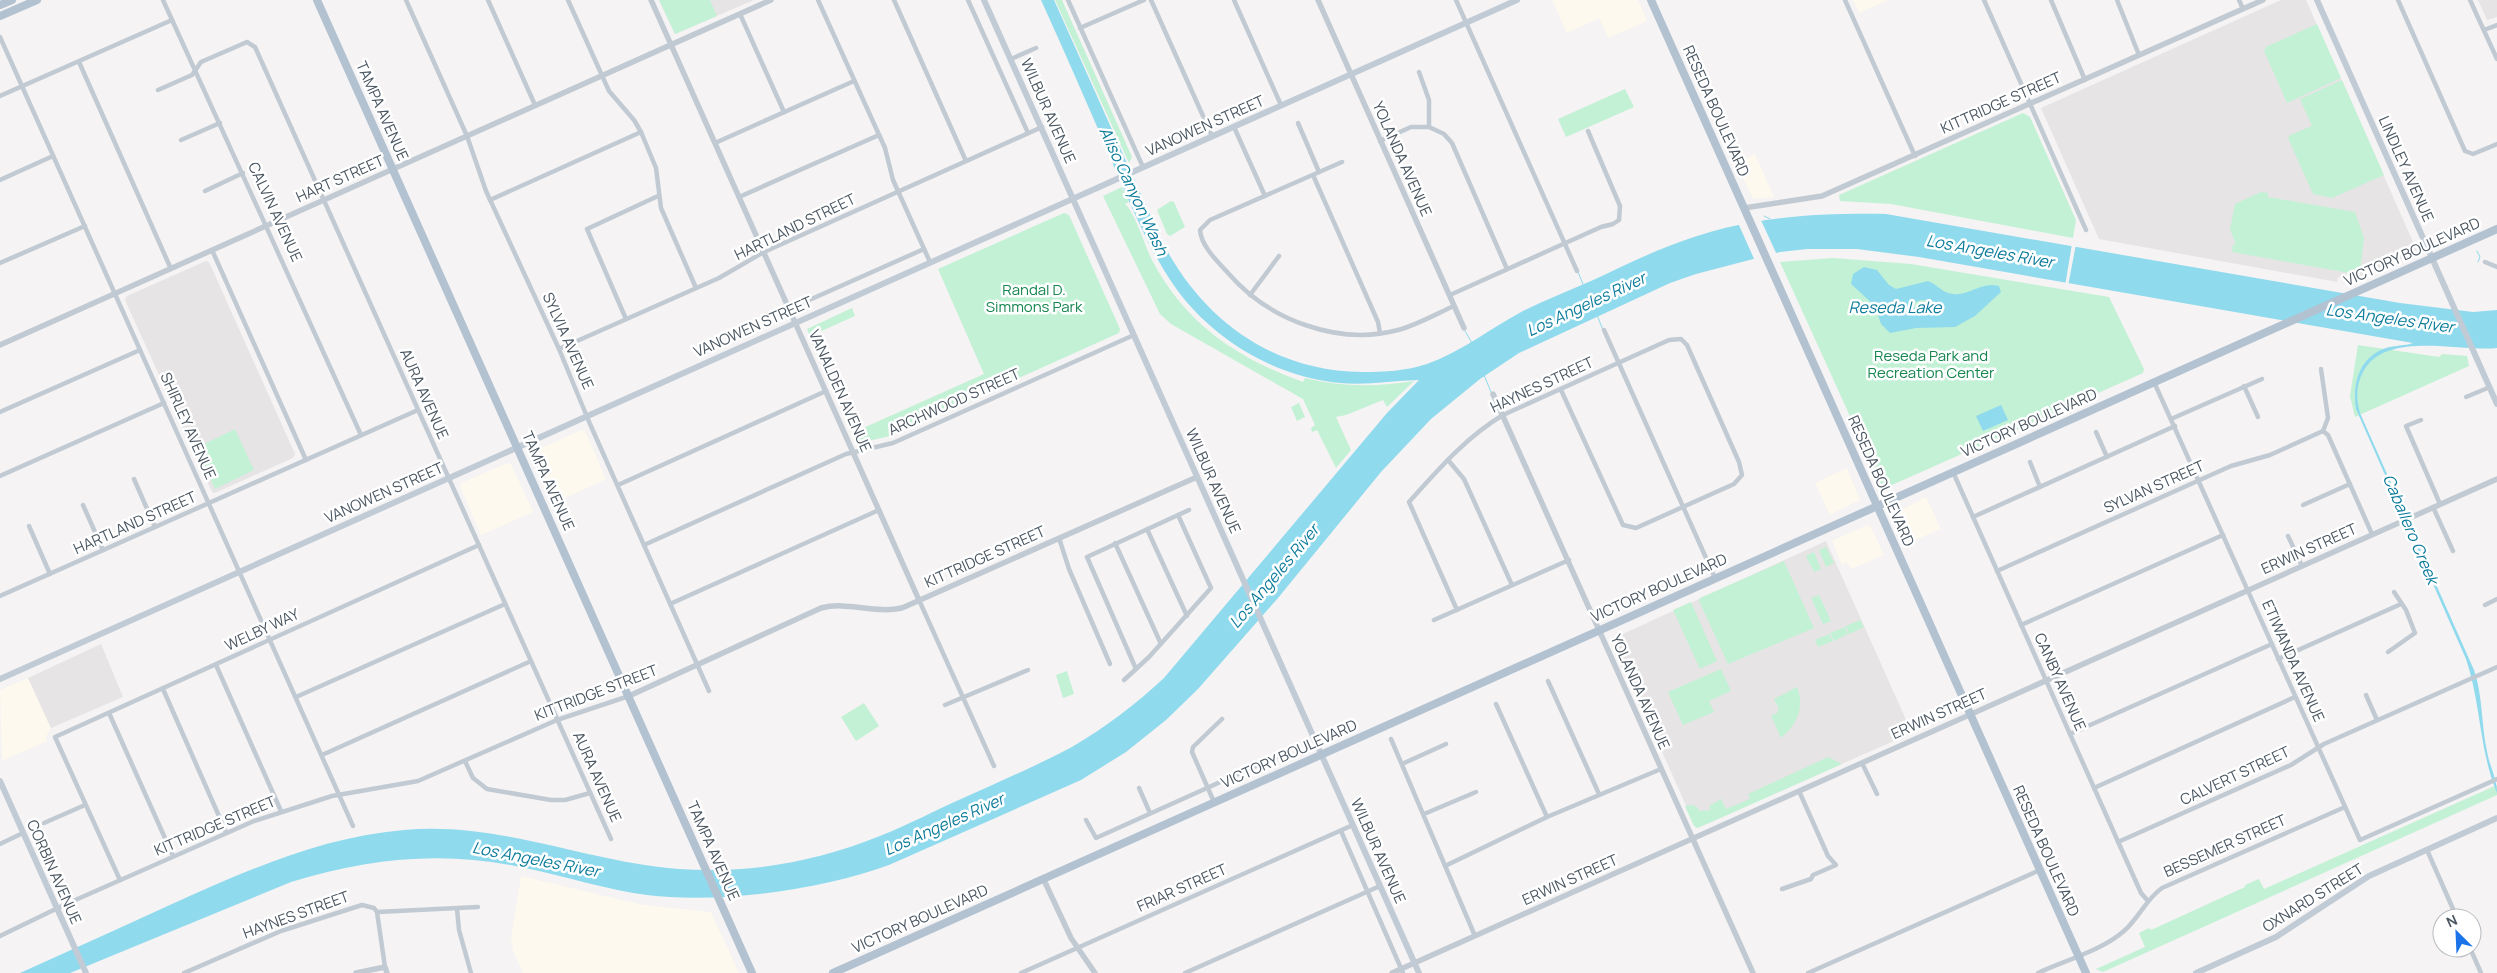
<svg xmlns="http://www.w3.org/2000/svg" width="2497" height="973" font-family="Manrope,sans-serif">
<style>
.commercial{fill:#fdf9ef}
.education{fill:#e6e4e5}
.green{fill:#c3f1d5}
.water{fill:#90daee;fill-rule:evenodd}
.pier{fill:#f5f3f3}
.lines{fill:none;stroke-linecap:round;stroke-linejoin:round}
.stream{stroke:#90daee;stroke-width:1}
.minor{stroke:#c1cad2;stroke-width:4.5}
.tertiary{stroke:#c1cad2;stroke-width:5.5}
.secondary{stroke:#c1cbd6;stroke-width:6}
.primary{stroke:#b3c2d1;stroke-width:8}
.labels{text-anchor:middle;stroke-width:5;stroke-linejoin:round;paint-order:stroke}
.street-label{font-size:15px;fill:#4a5661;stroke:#fff}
.park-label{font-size:15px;fill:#17864f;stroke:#fff}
.water-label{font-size:16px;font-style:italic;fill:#0c7c9b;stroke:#fff}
</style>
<rect width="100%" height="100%" fill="#f5f3f3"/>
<g class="commercial">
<polygon points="1552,0 1638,0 1647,21 1608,38 1599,18 1567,33"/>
<polygon points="1853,0 1888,0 1859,13"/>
<polygon points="1755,154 1774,197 1753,199 1736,163"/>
<polygon points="581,430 585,431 606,479 554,503 533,452"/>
<polygon points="508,463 511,464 533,512 481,535 460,487 461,483"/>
<polygon points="1847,468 1860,500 1830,515 1815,483"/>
<polygon points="1926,497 1941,529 1908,543 1896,513"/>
<polygon points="1867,525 1871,527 1884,555 1851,569 1847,562 1842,565 1832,541"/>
<polygon points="28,678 51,728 46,737 47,741 2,761 0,690"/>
<polygon points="521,876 643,905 711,912 739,973 523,973 513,951 511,938"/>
</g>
<g class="education">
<polygon points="659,0 754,0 675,34"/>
<polygon points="2281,0 2306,0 2417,251 2357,280 2338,277 2337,282 2099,239 2041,108"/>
<polygon points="2478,0 2497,0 2497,17 2487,20"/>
<polygon points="206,261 209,262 295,454 293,458 215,493 212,492 125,300 127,296"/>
<polygon points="1826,541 1912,733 1696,828 1612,639"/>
<polygon points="101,644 123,697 51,728 28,678"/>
</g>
<g class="green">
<polygon points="659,0 710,0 717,16 675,34"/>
<polygon points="1055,0 1062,0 1132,157 1129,163"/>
<polygon points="2317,24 2341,78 2287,103 2264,51 2266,47"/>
<polygon points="2342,80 2384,175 2332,198 2313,194 2288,138 2290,135 2312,126 2300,99"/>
<polygon points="1625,89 1634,107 1566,137 1558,119"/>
<polygon points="2023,113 2030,117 2076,220 2073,238 1891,204 1840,201 1839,195"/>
<path d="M 1122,187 L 1129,202 L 1125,204 C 1136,214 1145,247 1153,262 C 1187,325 1237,358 1303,382 L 1305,378 C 1342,387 1377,387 1414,381 L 1387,407 L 1383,400 L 1346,415 L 1336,417 L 1351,450 L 1336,468 L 1317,430 L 1312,432 L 1311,428 L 1315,425 L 1303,399 L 1171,324 L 1160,314 L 1103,196 Z"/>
<polygon points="2261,192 2268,193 2268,197 2355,212 2364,238 2360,272 2355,274 2232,252 2233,244 2236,245 2230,229 2235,204"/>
<polygon points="1171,201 1174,202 1185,227 1170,236 1167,234 1157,210"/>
<polygon points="1064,213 1069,215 1120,329 1119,333 890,436 868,441 856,441 852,433 984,374 938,269"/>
<polygon points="1833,258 1911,264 2109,297 2144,369 2143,373 1883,489 1780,262"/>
<polygon points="852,308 855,316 817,333 828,356 820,361 807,329"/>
<polygon points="2358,345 2439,357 2442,354 2467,356 2469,366 2355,417 2350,396"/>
<polygon points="1299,403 1305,417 1297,421 1291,407"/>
<polygon points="235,429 254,470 215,489 196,448"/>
<polygon points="1826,547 1834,563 1826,567 1819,550"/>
<polygon points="1814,552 1821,569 1814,572 1806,556"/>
<polygon points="1784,561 1814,628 1728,664 1699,601 1700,598"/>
<polygon points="1819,595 1831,621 1823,624 1811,598"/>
<polygon points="1691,602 1717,661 1700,669 1673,610"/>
<polygon points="1860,620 1864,627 1849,634 1846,626"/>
<polygon points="1845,627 1848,634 1834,641 1830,633"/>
<polygon points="1829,634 1833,641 1818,647 1815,640"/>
<polygon points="1721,669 1731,691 1709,701 1714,712 1683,725 1668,692"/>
<polygon points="1067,671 1074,694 1063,698 1056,675"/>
<path d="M 1797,687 C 1805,707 1797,725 1781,738 L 1771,716 L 1777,713 L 1779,709 L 1774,699 Z"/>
<polygon points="864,703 879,726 856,741 841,717"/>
<polygon points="1828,757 1842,764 1698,828 1694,826 1685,806 1693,805 1698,808 1699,811 1711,810 1709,806 1721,799 1726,809 1750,799 1748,794"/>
<polygon points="2497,785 2497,795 2103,972 2096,969 2145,947 2139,933 2149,928 2151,930 2245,887 2245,885 2259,879 2264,889"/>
</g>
<g class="water">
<path d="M 1041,0 L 1054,0 L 1160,237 C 1199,317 1270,371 1362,372 C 1384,372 1406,371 1427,364 C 1461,352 1491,328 1523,311 C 1545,300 1568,291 1591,281 C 1617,269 1643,256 1669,246 C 1742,217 1809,213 1886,214 L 2400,303 L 2473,312 L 2497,310 L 2497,348 C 2460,352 2385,330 2363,372 C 2356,385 2356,398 2360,413 L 2474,670 C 2483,696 2481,724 2487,751 C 2489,765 2497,778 2497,793 C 2479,750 2481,703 2466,659 L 2356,409 C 2352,384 2359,357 2386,348 C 2395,345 2405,346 2413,343 L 1919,257 L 1857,249 L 1807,249 L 1780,252 L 1696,274 L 1670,283 L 1519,353 L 1480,379 L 1431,419 L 1381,472 L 1278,598 L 1198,689 L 1166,720 L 1126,752 L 1081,780 L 889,865 C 821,890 719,904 647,895 C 606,890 566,876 525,868 C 446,850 368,858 291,882 L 70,973 L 20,973 C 71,950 122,927 172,904 C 248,870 321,837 404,830 C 499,821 586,862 679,869 C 748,874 815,862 880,836 C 908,825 934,811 961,799 C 998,782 1036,766 1072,747 C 1106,727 1136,704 1164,678 L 1387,413 L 1419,380 C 1387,381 1357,387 1325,381 C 1267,372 1209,335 1175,287 C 1147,247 1124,190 1105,145 C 1084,97 1063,48 1041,0 Z"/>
<path d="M 1864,267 L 1877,270 L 1889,285 L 1896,289 L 1928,281 C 1937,284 1942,293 1953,294 C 1970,296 1981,281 1999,286 L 2001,292 L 1975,316 L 1955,327 L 1916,328 L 1890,333 L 1881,324 L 1875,306 L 1851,284 L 1853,274 ZM 1921,300 L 1933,301 L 1936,308 L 1931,310 L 1925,306 L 1913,308 L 1913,303 Z"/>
<polygon points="2001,405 2008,420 1983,431 1976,416"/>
</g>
<g class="pier">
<polygon points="1760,218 1777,255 1755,261 1738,223"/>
<polygon points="2072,244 2076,244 2068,286 2065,286"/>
</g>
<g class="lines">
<g class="stream">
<polyline points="1764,216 1770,219"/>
<polyline points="2477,251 2480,257 2478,262"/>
<polyline points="1578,272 1583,284"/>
<polyline points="1597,315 1603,330"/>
<polyline points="1465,331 1472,343"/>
<polyline points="1484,375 1491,392"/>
</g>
<g class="minor">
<polyline points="163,0 361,435"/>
<polyline points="406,0 467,136 486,191 559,349 590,424 709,691"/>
<polyline points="488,0 535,105"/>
<polyline points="568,0 609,91 634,120 641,132 656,168 661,208 696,288"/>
<polyline points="818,0 885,148 893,180 930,262"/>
<polyline points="894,0 966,161"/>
<polyline points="968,0 1028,133"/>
<polyline points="1068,0 1143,167"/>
<polyline points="1151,0 1212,136"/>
<polyline points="1234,0 1281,105"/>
<polyline points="1456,0 1577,271"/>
<polyline points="1845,0 1915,156"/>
<polyline points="1984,0 2086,230"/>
<polyline points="2051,0 2085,80"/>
<polyline points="2117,0 2139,55"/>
<polyline points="2239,0 2243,9"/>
<polyline points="2398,0 2465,151 2473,154 2497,144"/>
<polyline points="2470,0 2497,59"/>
<polyline points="740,14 784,112"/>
<polyline points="1080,28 1144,0"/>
<polyline points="2484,30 2497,25"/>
<polyline points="0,37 353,826"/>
<polyline points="1011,59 1036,48"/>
<polyline points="79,62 171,269"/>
<polyline points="1419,72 1429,100 1429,127 1444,134 1452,143 1507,269"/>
<polyline points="158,90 192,75 201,62 247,42 255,47 611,839"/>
<polyline points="0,96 172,20"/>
<polyline points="1298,123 1319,172"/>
<polyline points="1234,127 1265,196"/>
<polyline points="181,140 220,123"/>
<polyline points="1380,141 1411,127 1429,127"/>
<polyline points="715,143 854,81"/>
<path d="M 1342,162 L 1210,220 L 1200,230 C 1201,246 1218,262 1229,274 C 1269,320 1338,346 1398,330 C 1417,325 1436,314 1454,306"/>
<polyline points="1313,175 1378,322 1380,333"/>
<polyline points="0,180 53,156"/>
<polyline points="205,191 243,173"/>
<polyline points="739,197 879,135"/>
<polyline points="490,200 641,132"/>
<polyline points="212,250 306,460"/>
<polyline points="2485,262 2497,267"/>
<polyline points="0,263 85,226"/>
<polyline points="1250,295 1279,256"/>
<polyline points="1450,295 1601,227 1613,224 1619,220 1620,206 1588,131"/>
<polyline points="789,309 924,249"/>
<polyline points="626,319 587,229 658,196"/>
<polyline points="1604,330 1715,578"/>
<polyline points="559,349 719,278 764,252 1042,127"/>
<polyline points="2321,369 2328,418 2323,431"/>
<polyline points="2154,382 2360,840 2497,779"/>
<polyline points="2244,386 2258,417"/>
<polyline points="2466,397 2490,387"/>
<polyline points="0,412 140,350"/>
<polyline points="2171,419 2262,379"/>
<polyline points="2421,420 2406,426 2440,504"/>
<polyline points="2323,431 2328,435 2372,534"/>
<polyline points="2096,432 2107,457"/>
<polyline points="1448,460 1464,479 1512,585"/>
<polyline points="2030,462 2040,487"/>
<polyline points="1953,472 2141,893 2148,901"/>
<polyline points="0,476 164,403"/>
<polyline points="134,479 155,527"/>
<polyline points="618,485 826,391"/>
<polyline points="83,505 103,550"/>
<polyline points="2303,505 2350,484"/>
<polyline points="2433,507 2453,551"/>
<polyline points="1973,517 2175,426"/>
<polyline points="29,526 50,574"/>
<polyline points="1147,529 1187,616"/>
<polyline points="2288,536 2302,566"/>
<polyline points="1059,538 1069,569 1110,664"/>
<polyline points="1115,543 1161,644"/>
<polyline points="644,545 846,454 893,443 1134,335"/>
<polyline points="1997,571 2231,466 2270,455 2323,431"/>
<polyline points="0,596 418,410"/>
<polyline points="919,600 994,766"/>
<polyline points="670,604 879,510"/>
<polyline points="2485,605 2497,599"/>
<path d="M 1457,610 L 1409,502 C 1437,471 1466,437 1503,415 L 1669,340 L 1681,339 L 1687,345 L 1739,462 L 1742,475 L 1734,484 L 1636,528 L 1623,525 L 1561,390"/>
<polyline points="1434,620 1569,560"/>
<polyline points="2021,625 2223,535"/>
<polyline points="2388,652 2415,633 2406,610 2394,592"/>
<polyline points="2278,659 2401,604"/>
<polyline points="216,665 281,811"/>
<polyline points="1136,669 1087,557 1189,510"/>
<polyline points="1124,680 1149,657 1211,588 1178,515"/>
<polyline points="1548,681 1599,794"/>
<polyline points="163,689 226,832"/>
<polyline points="2366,695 2377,720"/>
<polyline points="296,697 505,604"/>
<polyline points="1496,704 1547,817"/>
<polyline points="945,705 1028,670"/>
<polyline points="109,713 173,856"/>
<polyline points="2070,734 2272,644"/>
<polyline points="1391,739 1475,936"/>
<polyline points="322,755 531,661"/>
<polyline points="465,761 473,778 487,789 551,800 565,800 590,793"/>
<polyline points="1862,763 1877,794"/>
<polyline points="1402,764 1446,744"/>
<polyline points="1139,788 1150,813"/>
<polyline points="2094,788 2295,697"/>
<polyline points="1214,802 1192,752 1193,747 1222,719"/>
<polyline points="1424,814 1476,792"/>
<polyline points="1086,820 1096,838 1278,756"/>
<polyline points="44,823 85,805"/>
<polyline points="1341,831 1403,973"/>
<polyline points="2118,842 2291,765 2324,744 2497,667"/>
<polyline points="0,844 23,833"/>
<polyline points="2427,850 2457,918"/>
<polyline points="1445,866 1547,817 1661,769"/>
<polyline points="120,880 55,737 479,545"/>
<polyline points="1782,889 1811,879 1813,875 1836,865 1828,856 1799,791"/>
<polyline points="457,909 459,930 471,973"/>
<polyline points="377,912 385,967"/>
<polyline points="0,936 64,905 254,821 332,796 418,781 557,720 629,696"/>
<polyline points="2470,948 2481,973"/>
<polyline points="184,973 281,931 362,905 374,908 377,912 478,907"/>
<polyline points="1021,973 1353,825"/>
<polyline points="1185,973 1380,886"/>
<polyline points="1808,973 2040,870"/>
<path d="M 2038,973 C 2066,960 2101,951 2124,931 C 2139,918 2146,899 2162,888 L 2345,807"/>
</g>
<g class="tertiary">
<polyline points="651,0 919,600"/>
<polyline points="1318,0 1464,328"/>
<polyline points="1744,208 1822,196 2263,0"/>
<polyline points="0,345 771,0"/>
<polyline points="1493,394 1753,973"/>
<path d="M 629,696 L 821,608 C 848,601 874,614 902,608 L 1197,477"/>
<polyline points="1043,878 1071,938 1095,973"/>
<polyline points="356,973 385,967 387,973"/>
<polyline points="1392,973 2497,479"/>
</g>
<g class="secondary">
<polyline points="984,0 1419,973"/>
<polyline points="2317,0 2497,404"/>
<polyline points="0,679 1517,0"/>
<polyline points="0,781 86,973"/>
<polyline points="2196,973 2276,937 2369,876 2497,818"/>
</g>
<g class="primary">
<polyline points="317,0 752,973"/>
<polyline points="1651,0 2086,973"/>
<polyline points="0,5 12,0"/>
<polyline points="0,16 37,0"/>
<polyline points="833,973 2497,229"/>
</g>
</g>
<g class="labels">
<g class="street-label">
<text transform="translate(2001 103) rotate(-24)" y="5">KITTRIDGE STREET</text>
<text transform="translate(382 111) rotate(66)" y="5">TAMPA AVENUE</text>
<text transform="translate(1048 111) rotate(66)" y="5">WILBUR AVENUE</text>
<text transform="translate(1716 111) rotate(66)" y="5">RESEDA BOULEVARD</text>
<text transform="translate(1205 126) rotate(-24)" y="5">VANOWEN STREET</text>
<text transform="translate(1402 159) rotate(66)" y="5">YOLANDA AVENUE</text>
<text transform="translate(2406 169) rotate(66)" y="5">LINDLEY AVENUE</text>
<text transform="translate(340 179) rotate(-24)" y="5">HART STREET</text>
<text transform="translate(275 212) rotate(65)" y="5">CALVIN AVENUE</text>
<text transform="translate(795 227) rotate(-26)" y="5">HARTLAND STREET</text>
<text transform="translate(2412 252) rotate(-24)" y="5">VICTORY BOULEVARD</text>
<text transform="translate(753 327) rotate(-24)" y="5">VANOWEN STREET</text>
<text transform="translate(568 341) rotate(66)" y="5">SYLVIA AVENUE</text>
<text transform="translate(1542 385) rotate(-25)" y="5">HAYNES STREET</text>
<text transform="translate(840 391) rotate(66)" y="5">VANALDEN AVENUE</text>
<text transform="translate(424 394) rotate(66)" y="5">AURA AVENUE</text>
<text transform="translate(954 402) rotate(-24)" y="5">ARCHWOOD STREET</text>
<text transform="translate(2029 423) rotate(-24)" y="5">VICTORY BOULEVARD</text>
<text transform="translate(188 426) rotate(66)" y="5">SHIRLEY AVENUE</text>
<text transform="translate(548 481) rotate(66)" y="5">TAMPA AVENUE</text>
<text transform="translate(1213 481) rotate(66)" y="5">WILBUR AVENUE</text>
<text transform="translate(1881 481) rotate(66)" y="5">RESEDA BOULEVARD</text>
<text transform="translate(2154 487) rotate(-24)" y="5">SYLVAN STREET</text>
<text transform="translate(384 493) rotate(-24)" y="5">VANOWEN STREET</text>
<text transform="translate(135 523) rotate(-24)" y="5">HARTLAND STREET</text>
<text transform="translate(2309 549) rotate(-24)" y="5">ERWIN STREET</text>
<text transform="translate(985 557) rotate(-24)" y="5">KITTRIDGE STREET</text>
<text transform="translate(1659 588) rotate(-24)" y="5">VICTORY BOULEVARD</text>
<text transform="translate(262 630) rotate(-25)" y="5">WELBY WAY</text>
<text transform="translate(2293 661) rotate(66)" y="5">ETIWANDA AVENUE</text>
<text transform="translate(2060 682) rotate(66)" y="5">CANBY AVENUE</text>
<text transform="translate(1640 692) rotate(66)" y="5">YOLANDA AVENUE</text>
<text transform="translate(596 693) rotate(-21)" y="5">KITTRIDGE STREET</text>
<text transform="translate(1939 714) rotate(-24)" y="5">ERWIN STREET</text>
<text transform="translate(1289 754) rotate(-24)" y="5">VICTORY BOULEVARD</text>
<text transform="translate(2235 776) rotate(-25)" y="5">CALVERT STREET</text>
<text transform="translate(597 777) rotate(66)" y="5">AURA AVENUE</text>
<text transform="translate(215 826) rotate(-23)" y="5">KITTRIDGE STREET</text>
<text transform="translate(2225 846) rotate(-24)" y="5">BESSEMER STREET</text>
<text transform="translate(713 851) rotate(66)" y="5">TAMPA AVENUE</text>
<text transform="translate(1378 851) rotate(66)" y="5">WILBUR AVENUE</text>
<text transform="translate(2046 851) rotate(66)" y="5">RESEDA BOULEVARD</text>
<text transform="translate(54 872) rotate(66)" y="5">CORBIN AVENUE</text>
<text transform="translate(1570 880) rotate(-24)" y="5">ERWIN STREET</text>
<text transform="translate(1182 888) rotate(-24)" y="5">FRIAR STREET</text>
<text transform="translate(2313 898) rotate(-32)" y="5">OXNARD STREET</text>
<text transform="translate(296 915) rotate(-20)" y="5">HAYNES STREET</text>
<text transform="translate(920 919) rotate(-24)" y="5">VICTORY BOULEVARD</text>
</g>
<g class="park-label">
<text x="1034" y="295">Randal D.<tspan x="1034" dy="17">Simmons Park</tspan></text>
<text x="1931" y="361">Reseda Park and<tspan x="1931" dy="17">Recreation Center</tspan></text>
</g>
<g class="water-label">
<text transform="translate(1134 191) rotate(65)" y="6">Aliso Canyon Wash</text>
<text transform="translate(1990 251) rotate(10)" y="6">Los Angeles River</text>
<text transform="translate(1586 304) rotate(-25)" y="6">Los Angeles River</text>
<text x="1895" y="313">Reseda Lake</text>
<text transform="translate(2390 318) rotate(8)" y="6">Los Angeles River</text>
<text transform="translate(2411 529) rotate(67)" y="6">Caballero Creek</text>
<text transform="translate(1274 576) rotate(-50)" y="6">Los Angeles River</text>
<text transform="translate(944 824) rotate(-24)" y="6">Los Angeles River</text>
<text transform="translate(536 859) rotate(11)" y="6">Los Angeles River</text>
</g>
</g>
<g transform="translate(2457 933) rotate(336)"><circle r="24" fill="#ffffff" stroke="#b7bbc0"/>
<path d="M0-4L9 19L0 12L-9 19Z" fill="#1a73e8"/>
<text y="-8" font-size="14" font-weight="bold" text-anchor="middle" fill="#4a5661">N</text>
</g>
</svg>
